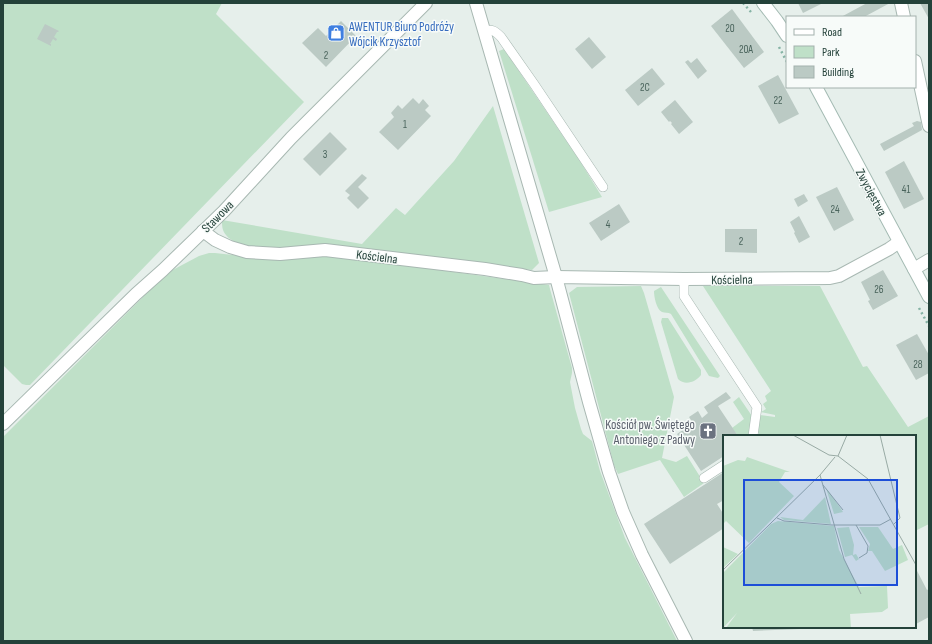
<svg xmlns="http://www.w3.org/2000/svg" width="932" height="644" font-family="'Sofia Sans Condensed',sans-serif">
<style>
.green{fill:#bfe0c8}
.building{fill:#bbcac4}
.lines{fill:none;stroke-linecap:round;stroke-linejoin:round}
.lane-casing{stroke:#a8b8b2;stroke-width:10}
.street-casing{stroke:#a8b8b2;stroke-width:14}
.secondary-casing{stroke:#a4bbb3;stroke-width:14}
.path{stroke:#86b3a5;stroke-width:2.5;stroke-dasharray:2 3;stroke-linecap:butt}
.lane{stroke:#fff;stroke-width:9}
.street{stroke:#fff;stroke-width:12}
.secondary{stroke:#fff;stroke-width:12}
.labels{text-anchor:middle;stroke-width:3;stroke-linejoin:round;paint-order:stroke}
.number-label{font-size:11px;fill:#4a645c}
.shop-label{font-size:13px;fill:#366cbe;stroke:#f7fbf9;text-anchor:start}
.street-label{font-size:13px;fill:#24423a;stroke:#f7fbf9}
.worship-label{font-size:13px;fill:#5b616d;stroke:#f7fbf9;text-anchor:end}
.inset-road{fill:none;stroke:#98aaa4;stroke-width:1}
.view{fill:#1d4ed8;fill-opacity:0.15;stroke:#1d4ed8;stroke-width:2}
.inset-edge{fill:none;stroke:#24423a;stroke-width:2}
</style>
<rect width="100%" height="100%" fill="#e6efeb"/>
<g class="green">
<polygon points="3,3 222,3 216,14 304,102 30,385 26,385 22,384 3,365"/>
<polygon points="504,49 580,161 602,197 549,212 499,51"/>
<path d="M 493,106 L 539,263 L 532,270 L 325,245 C 303,247 240,254 226,235 C 222,230 222,226 222,220 L 362,244 L 396,208 L 405,215 L 454,161 Z"/>
<polygon points="209,253 215,253 251,257 317,255 338,256 549,285 550,289 572,368 572,373 570,382 575,408 581,429 583,434 592,441 600,471 625,538 677,641 3,641 3,437 167,273 199,256"/>
<polygon points="641,286 644,293 674,397 662,458 676,462 687,456 704,483 684,497 660,460 618,474 614,465 569,293 577,287"/>
<polygon points="703,286 820,286 863,367 867,366 908,427 929,416 929,524 915,531 915,436 760,436 758,432 760,415 775,417 775,415 761,412 766,409 763,404 767,401 765,396 771,391"/>
<path d="M 661,287 L 720,376 L 718,378 L 709,376 L 671,314 C 668,312 665,313 662,312 C 656,309 654,296 654,291 Z"/>
<path d="M 662,318 L 668,318 L 701,370 L 701,375 C 696,382 685,386 678,379 L 661,322 Z"/>
<polygon points="739,397 752,416 749,436 738,436 732,428 744,419 733,402"/>
</g>
<g class="building">
<polygon points="798,3 823,3 803,13"/>
<polygon points="867,3 890,3 864,17 841,17"/>
<polygon points="920,3 929,3 929,19"/>
<polygon points="732,9 764,52 744,68 711,26"/>
<polygon points="341,21 356,36 326,67 302,43 318,28 326,36"/>
<polygon points="45,24 59,31 58,32 57,32 54,37 57,39 56,41 53,39 50,44 51,44 51,46 37,39"/>
<polygon points="589,37 606,57 592,69 575,49"/>
<polygon points="697,58 707,71 698,79 685,62 688,60 691,63"/>
<polygon points="652,68 665,84 638,106 625,90"/>
<polygon points="778,75 799,114 779,124 758,86"/>
<polygon points="413,98 419,104 423,99 429,106 425,110 431,116 398,150 379,132 394,117 391,113 398,105 402,109"/>
<polygon points="675,100 693,122 679,134 671,124 672,123 670,121 669,122 661,112"/>
<polygon points="917,121 921,122 922,130 884,151 880,144 914,126 912,123"/>
<polygon points="330,132 347,149 320,176 303,159"/>
<polygon points="904,161 924,199 904,209 885,172"/>
<polygon points="362,174 367,178 358,187 369,198 358,209 347,198 350,195 345,191"/>
<polygon points="837,187 854,220 834,231 816,197"/>
<polygon points="804,194 808,201 798,207 794,199"/>
<polygon points="619,204 630,222 601,241 589,223"/>
<polygon points="799,216 810,237 799,243 794,233 795,232 790,222"/>
<polygon points="725,229 757,229 757,253 725,252"/>
<polygon points="883,270 898,296 873,310 868,301 870,300 861,282"/>
<polygon points="917,334 929,355 929,373 916,380 896,345"/>
<polygon points="726,392 731,398 718,406 738,436 724,436 724,456 701,471 677,434 693,423 689,417 698,411 702,418 708,413 704,407"/>
<polygon points="724,472 724,500 717,504 724,515 724,528 670,564 644,524"/>
<polygon points="915,567 927,590 929,589 929,617 916,624 915,622"/>
<polygon points="752,627 800,627 800,629 753,631"/>
</g>
<g class="lines">
<g class="lane-casing">
<g id="lane">
<path d="M 484,31 C 493,29 495,31 501,37 L 534,84 L 603,187"/>
<polyline points="684,279 684,296 757,407 753,436"/>
<polyline points="704,478 724,465"/>
</g>
</g>
<g class="street-casing">
<g id="street">
<polyline points="476,3 556,277 589,402 609,472 623,512 642,555 686,641"/>
<polyline points="901,3 904,17"/>
<polyline points="915,61 929,126"/>
<polyline points="203,231 215,240 230,247 247,252 280,254 325,250 485,269 522,275 534,278 556,277 684,279 830,278 839,276 889,249 899,242"/>
<polyline points="914,269 929,260"/>
<polyline points="3,424 136,294 163,270 224,211 291,138 426,3"/>
</g>
</g>
<g class="secondary-casing">
<g id="secondary">
<polyline points="763,3 777,21 787,36"/>
<polyline points="816,87 929,297"/>
</g>
</g>
<g class="path">
<polyline points="743,3 751,12"/>
<polyline points="779,47 787,62"/>
<polyline points="919,308 929,326"/>
</g>
<use href="#lane" class="lane"/>
<use href="#street" class="street"/>
<use href="#secondary" class="secondary"/>
</g>
<defs>
<g id="shop-square" transform="scale(0.9)"><rect x="-9" y="-9" width="18" height="18" rx="4" fill="#3f7fe0" stroke="#f7fbf9"/><path d="M-5-2.5h2.3a2.7 3.5 0 0 1 5.4 0H5L5.5 6h-11ZM-1.5-2.5h3a1.5 2.3 0 0 0-3 0Z" fill="#fff"/></g>
<g id="church-square" transform="scale(0.9)"><rect x="-9" y="-9" width="18" height="18" rx="4" fill="#6b7280" stroke="#f7fbf9"/><path d="M-1.2-6h2.4v3.5h3.3v2.4h-3.3V6h-2.4V-.1h-3.3v-2.4h3.3Z" fill="#fff"/></g>
</defs>
<g fill-rule="evenodd">
<use href="#shop-square" x="336" y="33"/>
<use href="#church-square" x="708" y="431"/>
</g>
<g class="labels">
<g class="number-label">
<text x="730" y="32">20</text>
<text x="746" y="53">20A</text>
<text x="326" y="59">2</text>
<text x="645" y="91">2C</text>
<text x="778" y="104">22</text>
<text x="405" y="128">1</text>
<text x="325" y="158">3</text>
<text x="906" y="193">41</text>
<text x="835" y="213">24</text>
<text x="608" y="228">4</text>
<text x="741" y="245">2</text>
<text x="879" y="293">26</text>
<text x="918" y="368">28</text>
</g>
<g class="shop-label">
<text x="349" y="31">AWENTUR Biuro Podróży<tspan x="349" dy="15">Wójcik Krzysztof</tspan></text>
</g>
<g class="street-label">
<text transform="translate(872 192) rotate(62)" y="5">Zwycięstwa</text>
<text transform="translate(217 216) rotate(-45)" y="5">Stawowa</text>
<text transform="translate(377 256) rotate(7)" y="5">Kościelna</text>
<text transform="translate(732 279) rotate(-1)" y="5">Kościelna</text>
</g>
<g class="worship-label">
<text x="695" y="429">Kościół pw. Świętego<tspan x="695" dy="15">Antoniego z Padwy</tspan></text>
</g>
</g>
<g transform="translate(723 435)">
<rect width="193" height="193" fill="#e6efeb"/>
<path d="M 24,22 L 67,37 L 62,37 L 56,47 L 71,61 L 26,108 L 3,86 L 0,89 L 0,31 L 15,25 L 22,26 ZM 103,53 L 116,71 L 120,77 L 111,79 ZM 102,62 L 108,89 L 61,85 L 57,82 L 80,85 ZM 55,86 L 111,91 L 116,115 L 136,152 L 164,151 L 165,173 L 159,177 L 127,179 L 128,193 L 3,193 L 14,178 L 0,193 L 0,138 L 48,89 ZM 126,92 L 131,110 L 130,120 L 133,119 L 136,124 L 133,126 L 129,120 L 122,122 L 114,93 ZM 136,92 L 155,92 L 170,114 L 179,110 L 185,125 L 162,136 L 149,116 L 145,116 L 147,109 ZM 0,112 L 15,119 L 0,133 Z" fill="#bfe0c8"/>
<path class="inset-road" d="M 70,0 L 106,20 L 115,21 L 145,44 L 193,130M 157,0 L 177,83 L 171,89M 115,21 L 124,0M 97,40 L 121,124 L 138,159M 100,50 L 120,75M 54,83 L 61,86 L 109,90 L 157,90 L 168,84M 133,90 L 145,111 L 144,118 L 136,123M 0,135 L 97,40 L 112,22"/>
<path class="view" d="M 21,45 L 174,45 L 174,150 L 21,150 Z"/>
<rect width="193" height="193" class="inset-edge"/>
</g>
<rect width="932" height="644" fill="none" stroke="#24423a" stroke-width="8"/>
<rect x="786" y="16" width="130" height="72" fill="#f7fbf9" stroke="#a3b1ad"/>
<rect x="794" y="29" width="20" height="6" fill="#ffffff" stroke="#a3b1ad"/>
<text x="822" y="36" font-size="12" fill="#24423a">Road</text>
<rect x="794" y="46" width="20" height="12" fill="#bfe0c8" stroke="#a3b1ad"/>
<text x="822" y="56" font-size="12" fill="#24423a">Park</text>
<rect x="794" y="66" width="20" height="12" fill="#bbcac4" stroke="#a3b1ad"/>
<text x="822" y="76" font-size="12" fill="#24423a">Building</text>
</svg>
